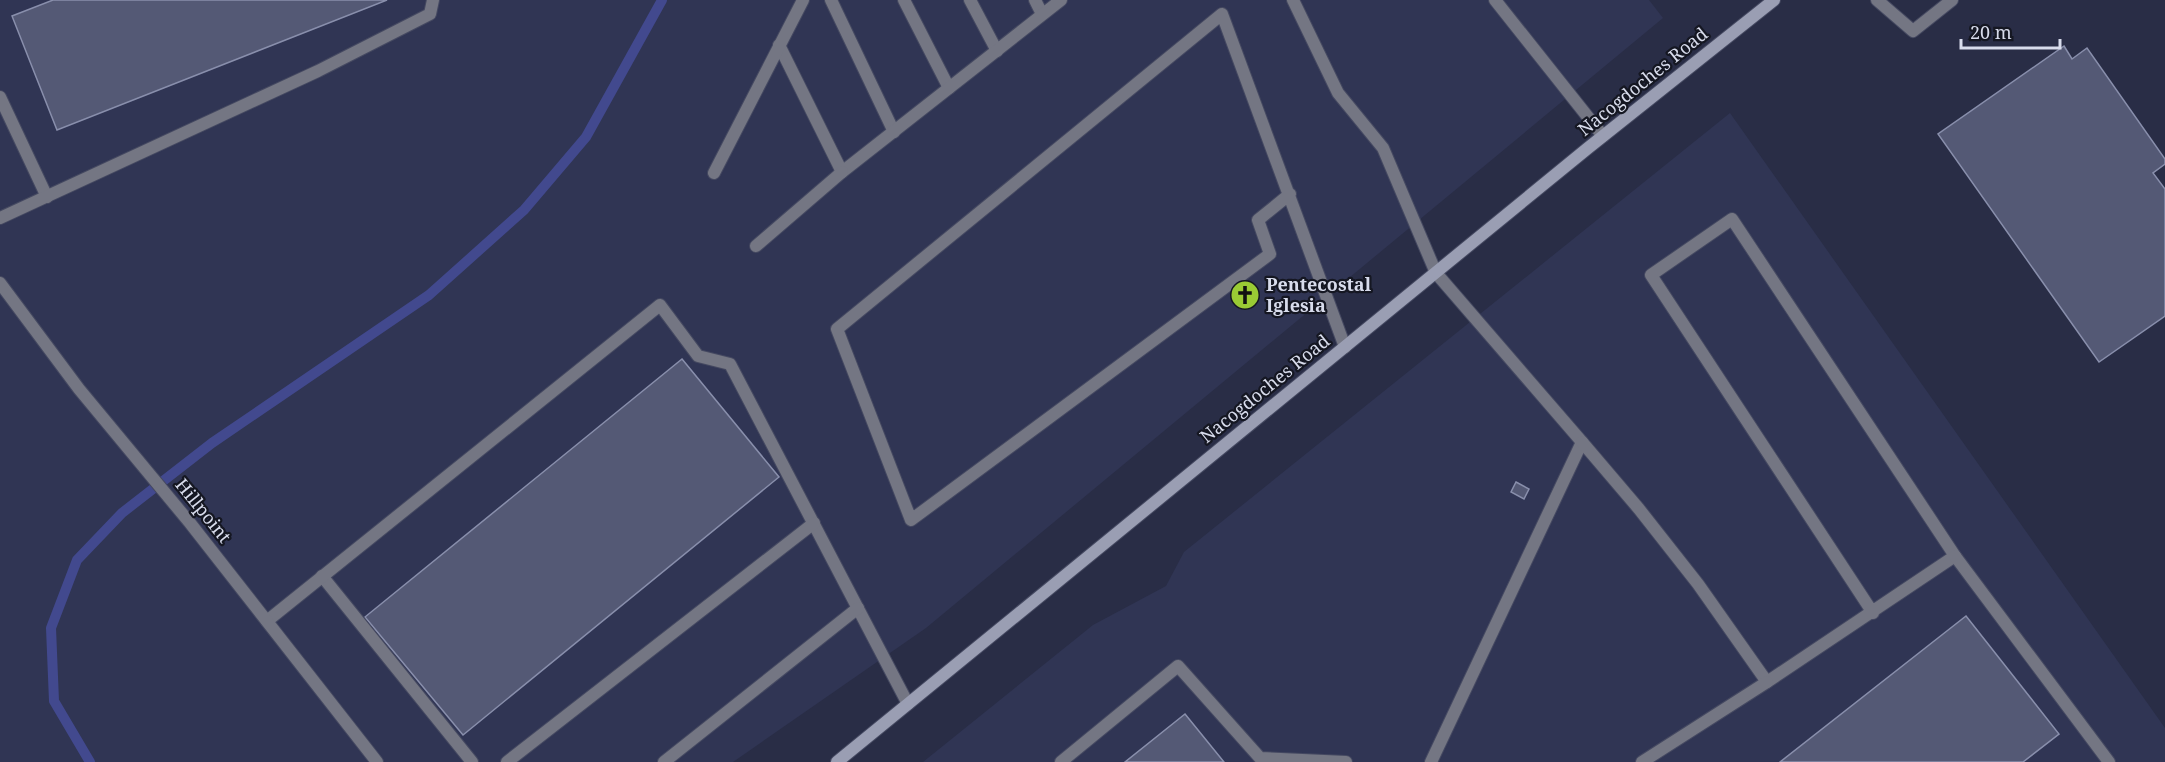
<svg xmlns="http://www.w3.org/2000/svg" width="2165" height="762" font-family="'Noto Serif',serif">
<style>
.built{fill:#303554}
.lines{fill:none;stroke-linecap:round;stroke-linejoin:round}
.stream{stroke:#42498e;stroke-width:10}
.building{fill:#545975;stroke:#898fac;stroke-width:1.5}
.lane-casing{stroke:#454961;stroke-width:14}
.street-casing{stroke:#454961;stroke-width:14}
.secondary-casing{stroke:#454961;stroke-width:14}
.lane{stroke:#747683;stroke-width:12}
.street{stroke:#747683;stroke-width:12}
.secondary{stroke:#9a9eb3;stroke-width:12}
.labels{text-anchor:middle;stroke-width:4.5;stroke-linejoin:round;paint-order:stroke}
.street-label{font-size:18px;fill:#d8dcec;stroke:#151722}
.poi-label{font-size:18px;font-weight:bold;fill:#d8dcec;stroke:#151722;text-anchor:start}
</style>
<rect width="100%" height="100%" fill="#292d46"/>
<g class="built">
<polygon points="0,0 1649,0 1663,18 926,628 733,762 0,762"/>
<polygon points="1730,113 2165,728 2165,762 923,762 1093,625 1166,586 1184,552"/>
</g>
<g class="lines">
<polyline class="stream" points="90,762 54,701 51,628 77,560 122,513 212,443 429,295 524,210 586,137 662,0"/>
</g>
<g class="building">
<polygon points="53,0 387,0 57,130 12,16"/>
<polygon points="2064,46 2072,59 2087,48 2165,159 2165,164 2153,173 2165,189 2165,316 2099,362 1938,134"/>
<polygon points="682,359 779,477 463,735 365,617"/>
<polygon points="1516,482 1529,489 1524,499 1511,492"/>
<polygon points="1966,616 2059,734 2023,762 1780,762"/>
<polygon points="1185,714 1224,762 1125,762"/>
</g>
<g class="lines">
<g class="lane-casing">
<g id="lane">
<polyline points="831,0 894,132"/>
<polyline points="904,0 949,88"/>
<polyline points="970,0 997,51"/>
<polyline points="1035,0 1042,14"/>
<polyline points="1293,0 1338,93 1383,148 1436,273 1582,442 1431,762"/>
<polyline points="1495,0 1603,136"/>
<polyline points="1877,0 1913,31 1952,0"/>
<polyline points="779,45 842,172 1061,0"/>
<polyline points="0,97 47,197"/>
<polyline points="714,173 803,0"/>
<polyline points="1290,194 1258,220 1270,254 911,520 837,329 1222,14 1345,347"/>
<polyline points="0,218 318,71 430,14 433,0"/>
<polyline points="756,246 842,172"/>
<polyline points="1582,442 1639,509 1698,584 1767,682 1955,556 1732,219 1651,275 1873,613"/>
<polyline points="1955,556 2109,762"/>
<polyline points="322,576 472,762"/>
<polyline points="267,621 660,305 698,356 730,364 908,704"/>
<polyline points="507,762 814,523"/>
<polyline points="664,762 858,608"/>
<polyline points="1061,762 1178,666 1260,758 1346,762"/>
<polyline points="1642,762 1767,682"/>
</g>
</g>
<g class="street-casing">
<polyline id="street" points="0,283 79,389 190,523 377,762"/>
</g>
<g class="secondary-casing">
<polyline id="secondary" points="837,762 1588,148 1774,0"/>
</g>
<use href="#lane" class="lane"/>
<use href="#street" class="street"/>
<use href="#secondary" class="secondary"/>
</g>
<defs>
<g id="church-disc" transform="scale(1.5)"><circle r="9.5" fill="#9acb34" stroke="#151722"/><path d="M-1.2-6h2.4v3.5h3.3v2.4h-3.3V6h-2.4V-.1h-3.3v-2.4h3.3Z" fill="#111"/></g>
</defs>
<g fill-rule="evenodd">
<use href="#church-disc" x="1245" y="295"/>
</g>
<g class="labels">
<g class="street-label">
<text transform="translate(1643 82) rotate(-39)" y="6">Nacogdoches Road</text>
<text transform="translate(1265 389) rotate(-39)" y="6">Nacogdoches Road</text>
<text transform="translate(203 511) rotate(51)" y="6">Hillpoint</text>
</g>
<g class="poi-label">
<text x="1266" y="291">Pentecostal<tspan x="1266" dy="21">Iglesia</tspan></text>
</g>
</g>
<path d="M1961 39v9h99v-9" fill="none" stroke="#d8dcec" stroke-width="3"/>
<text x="1970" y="39" font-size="18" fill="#d8dcec" stroke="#151722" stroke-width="4.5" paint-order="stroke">20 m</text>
</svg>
